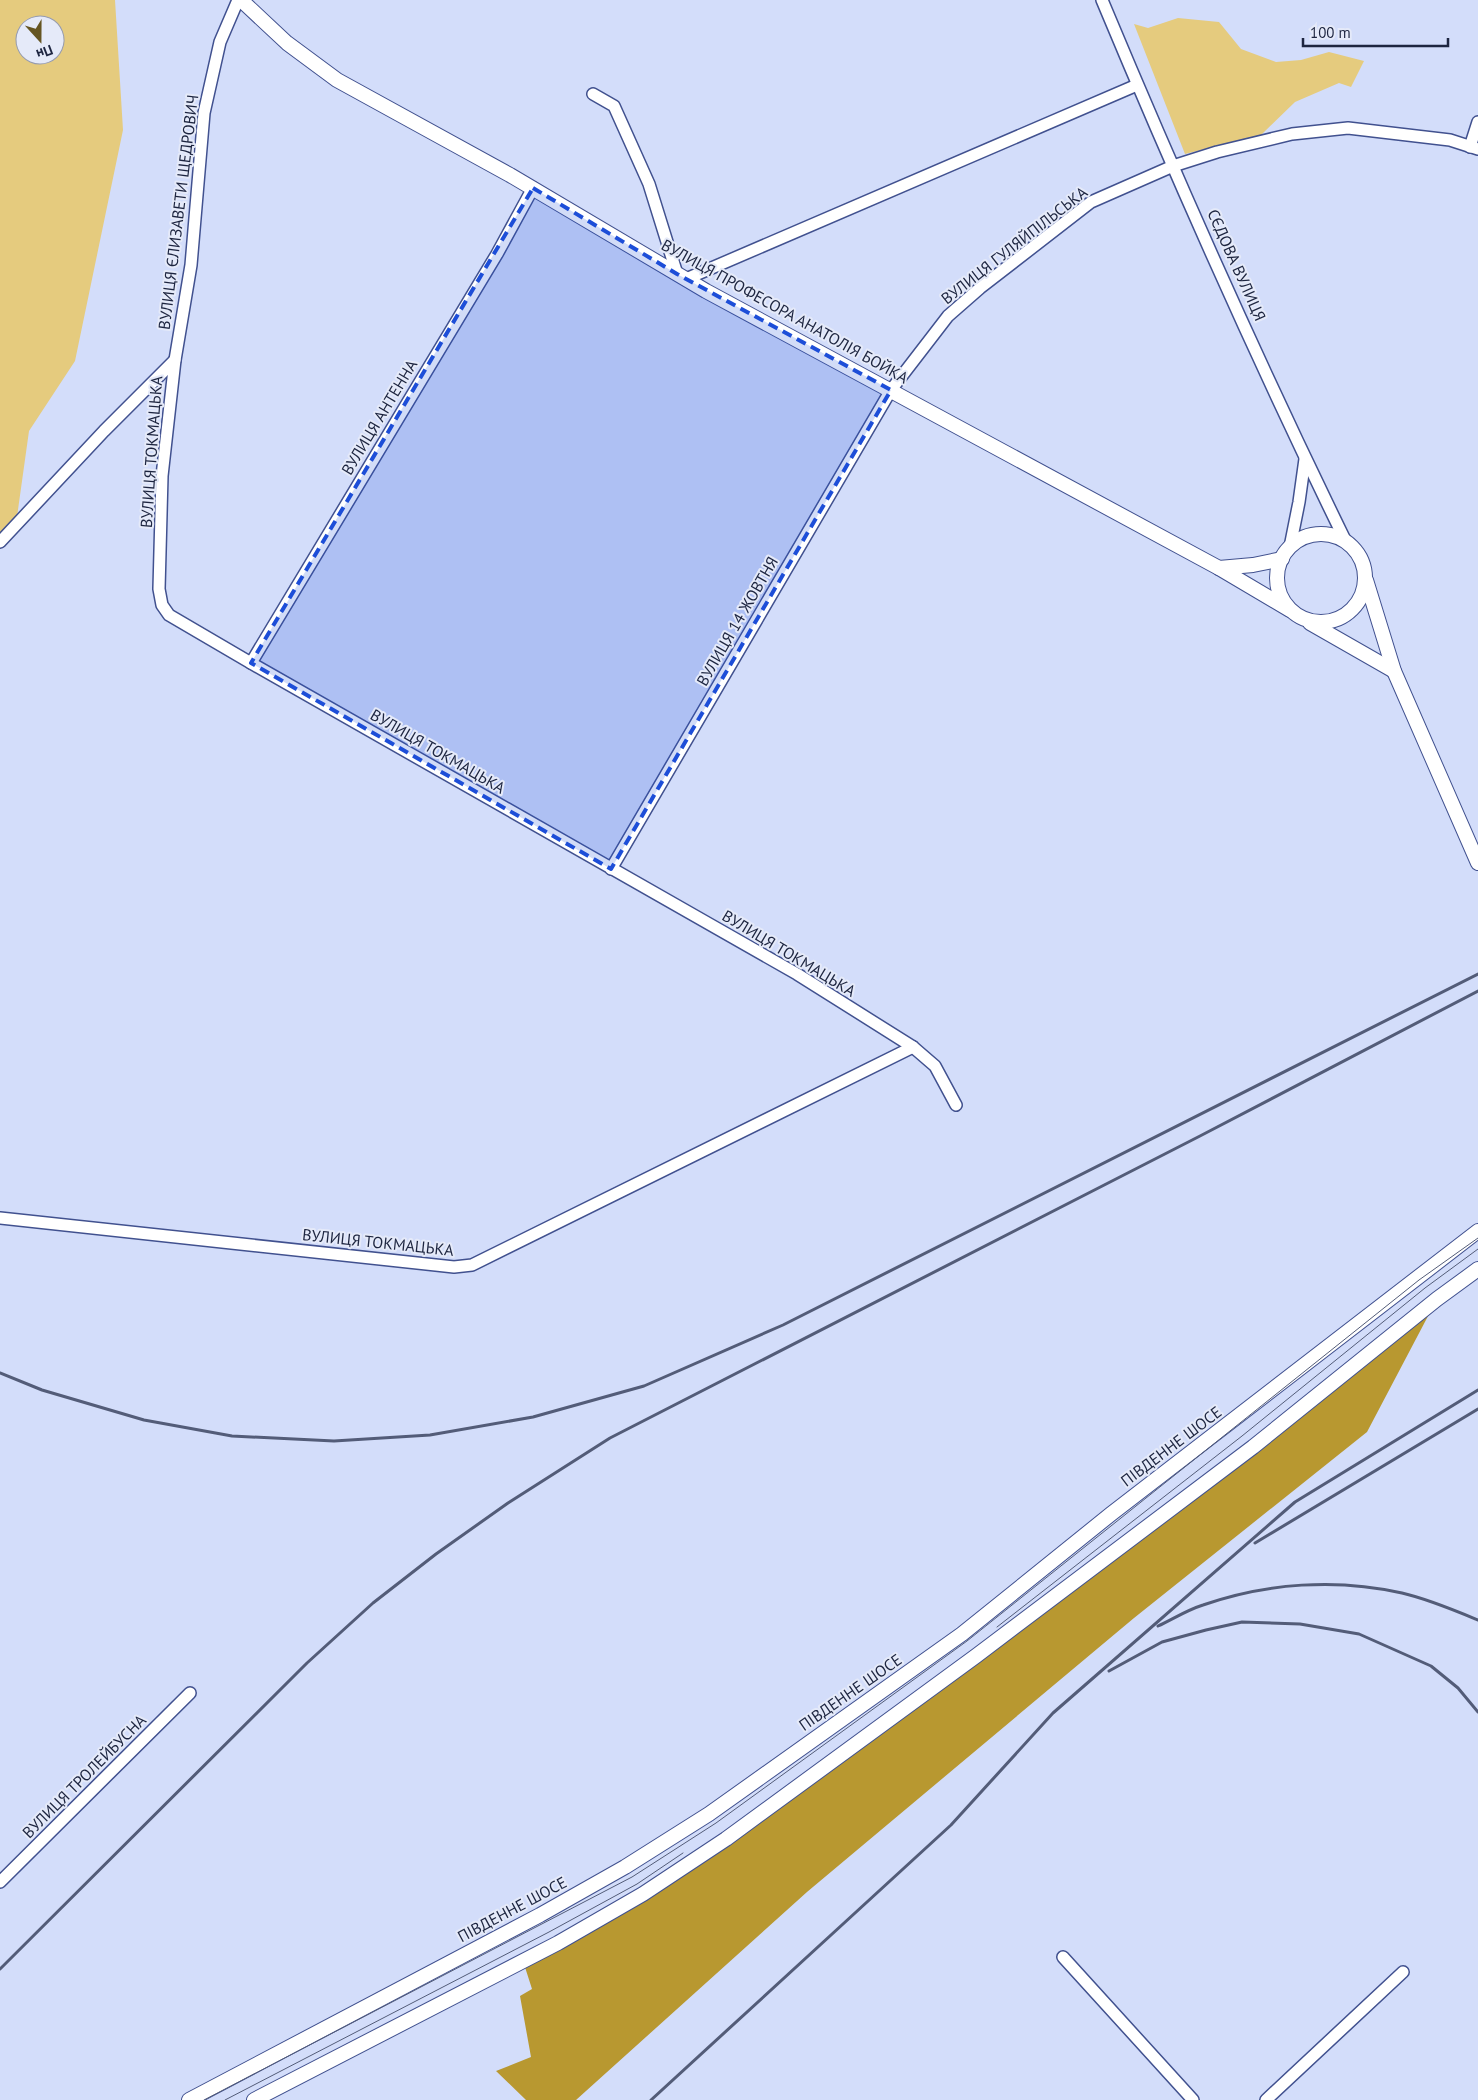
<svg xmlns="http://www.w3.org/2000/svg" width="1478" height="2100" font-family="'PT Sans',sans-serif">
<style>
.green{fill:#e5cb7e;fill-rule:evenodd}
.forest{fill:#b89830}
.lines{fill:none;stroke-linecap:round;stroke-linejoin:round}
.minor-casing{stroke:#41518f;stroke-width:14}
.major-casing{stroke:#41518f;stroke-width:16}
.minor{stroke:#fff;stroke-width:11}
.major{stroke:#fff;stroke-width:14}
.tram{stroke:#535c78;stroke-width:1}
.rail{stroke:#535c78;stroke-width:3}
.marked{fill:#1d4ed8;fill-opacity:0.2;stroke:#1d4ed8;stroke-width:4;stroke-dasharray:10 6;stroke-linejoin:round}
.labels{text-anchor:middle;stroke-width:4;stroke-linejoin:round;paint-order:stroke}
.street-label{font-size:16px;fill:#1d2540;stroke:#e5eaf9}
</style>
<rect width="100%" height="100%" fill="#d3ddfa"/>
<g class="green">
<path d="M 0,0 L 115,0 L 123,130 L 75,361 L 29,431 L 16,524 L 0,539 ZM 25,25 L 55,25 L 55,55 L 25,55 Z"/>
<polygon points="1178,18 1219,22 1241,49 1276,62 1301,60 1329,52 1364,61 1351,87 1339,83 1295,102 1261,135 1185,154 1134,24 1148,28"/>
</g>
<polygon class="forest" points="1437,1299 1367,1432 1134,1618 807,1892 576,2100 526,2100 496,2071 531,2057 520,1996 532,1989 524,1964 726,1839"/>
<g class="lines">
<g class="minor-casing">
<g id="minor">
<polyline points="238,0 220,42 204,113 191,265 175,360 162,476 159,589 162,605 169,615 251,663 797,974 913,1047 935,1066 956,1105"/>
<path d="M 1102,0 C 1178,182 1259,364 1346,542"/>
<polyline points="593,94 614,106 649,184 677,274"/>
<polyline points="1470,147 1478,122"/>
<polyline points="686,279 1137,85"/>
<polyline points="0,542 104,431 175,360"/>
<polyline points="1290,547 1299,502 1305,459"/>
<polyline points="251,663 497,254 533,188"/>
<polyline points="611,869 891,390 948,316 980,288 1091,202 1173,166 1217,152 1292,134 1348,128 1450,140 1478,149"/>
<polyline points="0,1218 454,1267 472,1265 913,1047"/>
<polyline points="0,1882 190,1693"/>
<polyline points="1063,1957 1193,2100"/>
<polyline points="1266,2100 1403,1972"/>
</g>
</g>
<g class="major-casing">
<g id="major">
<polyline points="241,0 287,43 337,80 510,175 706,291 1219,568 1290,610"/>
<circle cx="1321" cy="578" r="44"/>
<polyline points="1219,568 1253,565 1282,559"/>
<polyline points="1366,580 1394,671 1478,863"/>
<polyline points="1310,623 1394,671"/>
<polyline points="189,2100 540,1915 625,1867 709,1814 962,1634 1111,1514 1478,1231"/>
<polyline points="254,2100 558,1943 643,1894 726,1839 976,1656 1253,1447 1437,1299 1478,1269"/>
</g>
</g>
<use href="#minor" class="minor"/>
<use href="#major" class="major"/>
<g class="tram">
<polyline points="997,1627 1242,1436 1425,1288 1478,1249"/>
<polyline points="204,2100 632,1877 716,1823 967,1641 1419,1280 1478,1238"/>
<polyline points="225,2100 549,1932 637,1884 683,1853"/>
</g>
<g class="rail">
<polyline points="0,1373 42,1390 144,1420 232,1436 334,1441 430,1435 533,1417 644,1386 783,1325 1478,974"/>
<polyline points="1255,1543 1478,1409"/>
<path d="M 1158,1626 C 1173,1619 1187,1610 1203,1605 C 1266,1583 1337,1578 1402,1593 C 1428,1599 1454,1610 1478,1620"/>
<polyline points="1109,1671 1162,1642 1206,1630 1242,1622 1300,1624 1359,1634 1431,1666 1458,1688 1478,1712"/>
<polyline points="0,1969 307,1663 373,1603 436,1554 508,1503 610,1438 1200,1136 1478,991"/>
<polyline points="651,2100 951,1825 1053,1713 1295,1502 1478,1390"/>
</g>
</g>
<path class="marked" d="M 533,188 L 677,274 L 891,390 L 611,869 L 251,663 Z"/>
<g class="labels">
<g class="street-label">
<text transform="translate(178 212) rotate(-83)" y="6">ВУЛИЦЯ ЄЛИЗАВЕТИ ЩЕДРОВИЧ</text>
<text transform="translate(1014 245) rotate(-38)" y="6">ВУЛИЦЯ ГУЛЯЙПІЛЬСЬКА</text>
<text transform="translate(1237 265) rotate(66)" y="6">СЄДОВА ВУЛИЦЯ</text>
<text transform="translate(785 311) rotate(29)" y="6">ВУЛИЦЯ ПРОФЕСОРА АНАТОЛІЯ БОЙКА</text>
<text transform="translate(379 417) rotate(-59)" y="6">ВУЛИЦЯ АНТЕННА</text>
<text transform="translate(151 452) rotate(-86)" y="6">ВУЛИЦЯ ТОКМАЦЬКА</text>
<text transform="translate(737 621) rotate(-60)" y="6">ВУЛИЦЯ 14 ЖОВТНЯ</text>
<text transform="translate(438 751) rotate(30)" y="6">ВУЛИЦЯ ТОКМАЦЬКА</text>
<text transform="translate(789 953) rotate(31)" y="6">ВУЛИЦЯ ТОКМАЦЬКА</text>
<text transform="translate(378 1242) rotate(6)" y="6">ВУЛИЦЯ ТОКМАЦЬКА</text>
<text transform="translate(1171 1446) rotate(-37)" y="6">ПІВДЕННЕ ШОСЕ</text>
<text transform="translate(850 1692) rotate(-35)" y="6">ПІВДЕННЕ ШОСЕ</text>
<text transform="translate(84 1776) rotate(-45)" y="6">ВУЛИЦЯ ТРОЛЕЙБУСНА</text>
<text transform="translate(512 1909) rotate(-28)" y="6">ПІВДЕННЕ ШОСЕ</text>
</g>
</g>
<g transform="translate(40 40) rotate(159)"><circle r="24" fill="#e5eaf9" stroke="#959baf"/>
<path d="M0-4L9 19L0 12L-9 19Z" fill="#655522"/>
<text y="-8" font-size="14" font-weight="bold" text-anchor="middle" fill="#1d2540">Пн</text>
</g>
<path d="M1303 38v8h145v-8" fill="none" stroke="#1d2540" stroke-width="2.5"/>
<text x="1310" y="38" font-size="15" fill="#1d2540" stroke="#e5eaf9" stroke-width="4" paint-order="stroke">100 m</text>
</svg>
